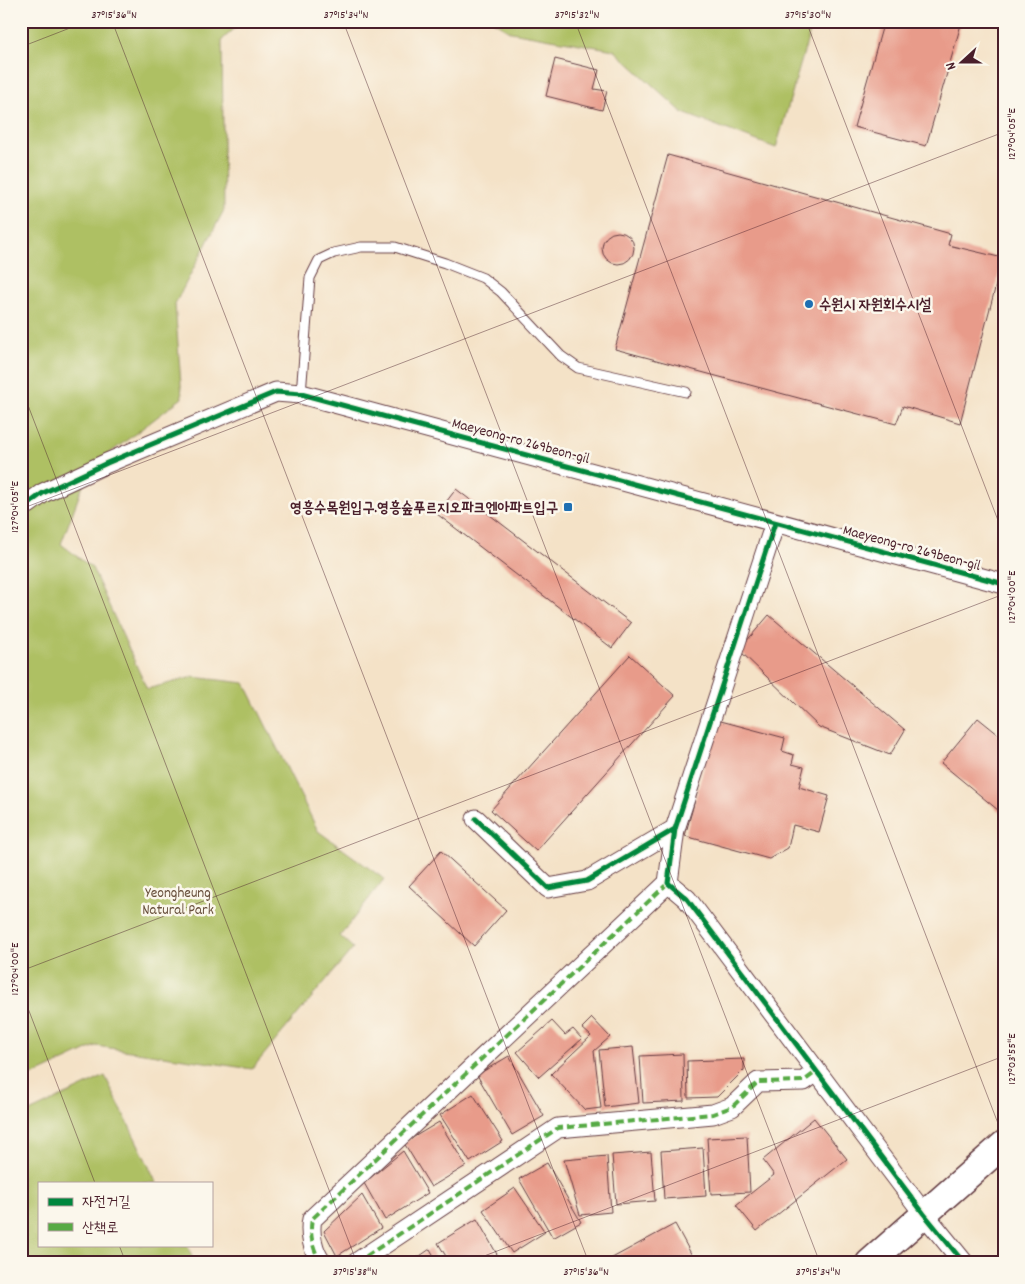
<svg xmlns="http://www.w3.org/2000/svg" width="1025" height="1284" font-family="Dekko,'Poor Story',sans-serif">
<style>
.green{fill:#aec063;stroke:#7c7047}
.building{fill:#e89b8a}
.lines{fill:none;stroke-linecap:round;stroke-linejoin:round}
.lane-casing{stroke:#643c42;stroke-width:11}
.street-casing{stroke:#643c42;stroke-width:21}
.secondary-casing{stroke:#643c42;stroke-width:29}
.lane{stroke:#fff;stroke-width:9}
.street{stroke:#fff;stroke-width:19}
.secondary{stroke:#fff;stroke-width:26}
.quiet{stroke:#57aa44;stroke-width:4;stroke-dasharray:8 4;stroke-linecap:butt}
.cycleway-casing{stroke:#fbf7ec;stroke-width:8}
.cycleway{stroke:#00873e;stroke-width:5}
.ticks{fill:none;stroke:#4a1f2b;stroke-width:1;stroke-opacity:0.45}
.poi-dot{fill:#1f6fb2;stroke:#fbf7ec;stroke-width:2}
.labels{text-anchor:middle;stroke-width:5;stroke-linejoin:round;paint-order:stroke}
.poi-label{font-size:15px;font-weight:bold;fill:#4a1f2b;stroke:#fbf7ec;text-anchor:start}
.street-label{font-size:15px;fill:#4a1f2b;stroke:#fbf7ec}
.park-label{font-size:15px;fill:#684f3c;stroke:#fbf7ec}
.neatline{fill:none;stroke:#4a1f2b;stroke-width:2}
.ticks-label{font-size:12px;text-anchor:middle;fill:#4a1f2b}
</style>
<rect width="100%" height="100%" fill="#fbf7ec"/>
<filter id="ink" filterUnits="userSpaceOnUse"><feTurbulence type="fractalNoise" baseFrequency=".02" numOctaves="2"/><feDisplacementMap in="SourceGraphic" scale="10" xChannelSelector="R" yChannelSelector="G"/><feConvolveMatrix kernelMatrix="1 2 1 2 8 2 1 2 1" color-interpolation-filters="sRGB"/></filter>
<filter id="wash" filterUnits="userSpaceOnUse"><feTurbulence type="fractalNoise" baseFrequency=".0096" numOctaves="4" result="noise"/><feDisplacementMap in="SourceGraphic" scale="20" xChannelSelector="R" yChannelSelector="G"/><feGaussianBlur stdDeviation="1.12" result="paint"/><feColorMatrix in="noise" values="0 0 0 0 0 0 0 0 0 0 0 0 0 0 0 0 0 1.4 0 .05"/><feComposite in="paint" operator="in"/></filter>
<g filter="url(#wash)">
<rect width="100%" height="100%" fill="#f4e2c7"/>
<g class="green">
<polygon points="21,21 243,21 222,40 224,210 175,304 182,398 89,469 61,544 92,568 147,689 193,677 245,683 318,831 384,879 340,936 353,948 252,1069 96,1046 21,1081"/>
<polygon points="493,21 813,21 776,148 683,113 614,50 511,32"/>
<polygon points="105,1076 157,1183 39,1183 39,1245 187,1245 195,1263 21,1263 21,1116"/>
</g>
<g id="blocks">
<g class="building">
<polygon points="884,21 962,21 926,146 854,127"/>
<polygon points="555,59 599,70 594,89 607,91 602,110 546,96"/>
<polygon points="668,155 951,234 948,245 1003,258 960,423 903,406 896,424 615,349"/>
<circle cx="618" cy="248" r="16"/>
<polygon points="456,489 631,623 612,648 437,514"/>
<polygon points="769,615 905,730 890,755 819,727 739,650"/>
<polygon points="630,655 675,696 536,851 491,810"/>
<polygon points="978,718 1004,739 1004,815 941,763"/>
<polygon points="717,720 785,738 782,751 794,755 792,764 804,767 799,787 829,796 819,832 793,825 788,848 769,859 685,836"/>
<polygon points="441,851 506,910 474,946 409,886"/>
<polygon points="592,1018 610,1037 594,1051 601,1108 585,1110 551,1074 591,1036 582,1028"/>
<polygon points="552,1021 565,1035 573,1029 582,1039 539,1077 517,1052"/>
<polygon points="633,1047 639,1103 605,1107 599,1050"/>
<polygon points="683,1054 684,1101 643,1103 640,1056"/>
<polygon points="509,1056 544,1116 512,1135 477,1075"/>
<polygon points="744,1059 744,1070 717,1097 688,1098 687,1061"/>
<polygon points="473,1094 503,1141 470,1162 440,1115"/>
<polygon points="814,1118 847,1159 757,1231 736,1205 774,1175 763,1160"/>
<polygon points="439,1122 466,1166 431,1187 404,1143"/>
<polygon points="747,1136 750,1192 711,1194 707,1138"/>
<polygon points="703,1148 706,1196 664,1199 661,1151"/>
<polygon points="403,1151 428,1193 385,1220 364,1183"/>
<polygon points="651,1152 655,1201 616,1204 612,1155"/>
<polygon points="607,1156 611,1212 580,1215 564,1160"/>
<polygon points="547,1163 581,1222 553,1238 519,1179"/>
<polygon points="515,1188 545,1232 512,1253 483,1210"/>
<polygon points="362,1195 381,1228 337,1256 324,1231"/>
<polygon points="477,1219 498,1256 486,1263 450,1263 438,1243"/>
<polygon points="675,1224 696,1263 603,1263"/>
<polygon points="430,1249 438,1263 410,1263"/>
</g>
</g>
</g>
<g filter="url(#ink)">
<use href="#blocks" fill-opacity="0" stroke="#643c42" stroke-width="1"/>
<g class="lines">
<g class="lane-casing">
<polyline id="lane" points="301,394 310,278 319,260 334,253 361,247 395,247 445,263 483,278 501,292 561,356 578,368 686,392"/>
</g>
<g class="street-casing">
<g id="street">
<polyline points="21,506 28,504 43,493 107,463 276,392 301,394 1004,584"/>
<polyline points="476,819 548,888 587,881 675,829 775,523"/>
<polyline points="675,829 668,883 687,899 924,1214 964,1263"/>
<path d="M 322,1263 C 313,1252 309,1233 312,1219 L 668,883"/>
<polyline points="356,1263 558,1128 713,1114 732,1107 758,1082 804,1081 816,1072"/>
</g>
</g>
<g class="secondary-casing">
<polyline id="secondary" points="869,1263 1004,1144"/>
</g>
<use href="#lane" class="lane"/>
<use href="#street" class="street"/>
<use href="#secondary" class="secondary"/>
<g class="quiet">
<path d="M 322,1263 C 313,1252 309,1233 312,1219 L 668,883"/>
<polyline points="356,1263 558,1128 713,1114 732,1107 758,1082 804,1081 816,1072"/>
</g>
<g class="cycleway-casing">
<g id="cycleway">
<polyline points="21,506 28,504 43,493 107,463 276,392 301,394 1004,584"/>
<polyline points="476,819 548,888 587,881 675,829 775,523"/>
<polyline points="675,829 668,883 687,899 924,1214 964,1263"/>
</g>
</g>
<use href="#cycleway" class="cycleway"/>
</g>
</g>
<path class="ticks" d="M 112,21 L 589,1263M 343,21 L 820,1263M 575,21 L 1004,1139M 806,21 L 1004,536M 21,47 L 88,21M 21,387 L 357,1263M 21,509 L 1004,132M 21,971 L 1004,594M 21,990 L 95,1183M 119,1245 L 126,1263M 466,1263 L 1004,1056"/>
<g class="poi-dot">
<circle cx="809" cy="304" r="5"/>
<rect x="563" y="502" width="10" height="10" rx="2.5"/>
</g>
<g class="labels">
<g class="poi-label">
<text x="819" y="309">수원시 자원회수시설</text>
<text x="558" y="512" text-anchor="end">영흥수목원입구.영흥숲푸르지오파크엔아파트입구</text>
</g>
<g class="street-label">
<text transform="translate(521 440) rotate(15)" y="5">Maeyeong-ro 269beon-gil</text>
<text transform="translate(912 547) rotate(15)" y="5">Maeyeong-ro 269beon-gil</text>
</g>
<g class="park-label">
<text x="178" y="897">Yeongheung<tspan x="178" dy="17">Natural Park</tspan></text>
</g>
</g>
<rect width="1025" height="1284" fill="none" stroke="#fbf7ec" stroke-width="55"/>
<rect x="38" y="1182" width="175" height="65" fill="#fbf7ec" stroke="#b4a19f"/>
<rect x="48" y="1198" width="25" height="8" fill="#00873e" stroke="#b4a19f"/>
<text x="82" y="1206" font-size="15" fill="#4a1f2b">자전거길</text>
<rect x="48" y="1223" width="25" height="8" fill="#57aa44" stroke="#b4a19f"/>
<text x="82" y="1232" font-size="15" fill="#4a1f2b">산책로</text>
<g transform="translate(962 62) rotate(249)" stroke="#fbf7ec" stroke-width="4" paint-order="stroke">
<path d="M0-4L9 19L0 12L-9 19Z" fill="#4a1f2b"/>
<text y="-8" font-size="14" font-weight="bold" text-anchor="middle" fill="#4a1f2b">N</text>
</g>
<rect x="28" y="28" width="970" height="1228" class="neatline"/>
<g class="ticks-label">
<text x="114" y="18">37°15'36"N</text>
<text x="346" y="18">37°15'34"N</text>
<text x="577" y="18">37°15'32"N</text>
<text x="808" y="18">37°15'30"N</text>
<text transform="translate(1011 134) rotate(-90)" y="4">127°04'05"E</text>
<text transform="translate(14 507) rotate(-90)" y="4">127°04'05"E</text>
<text transform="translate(1011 597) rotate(-90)" y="4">127°04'00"E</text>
<text transform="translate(14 969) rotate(-90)" y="4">127°04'00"E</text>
<text transform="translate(1011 1059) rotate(-90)" y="4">127°03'55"E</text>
<text x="355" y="1275">37°15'38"N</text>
<text x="586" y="1275">37°15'36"N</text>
<text x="818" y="1275">37°15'34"N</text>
</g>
</svg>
